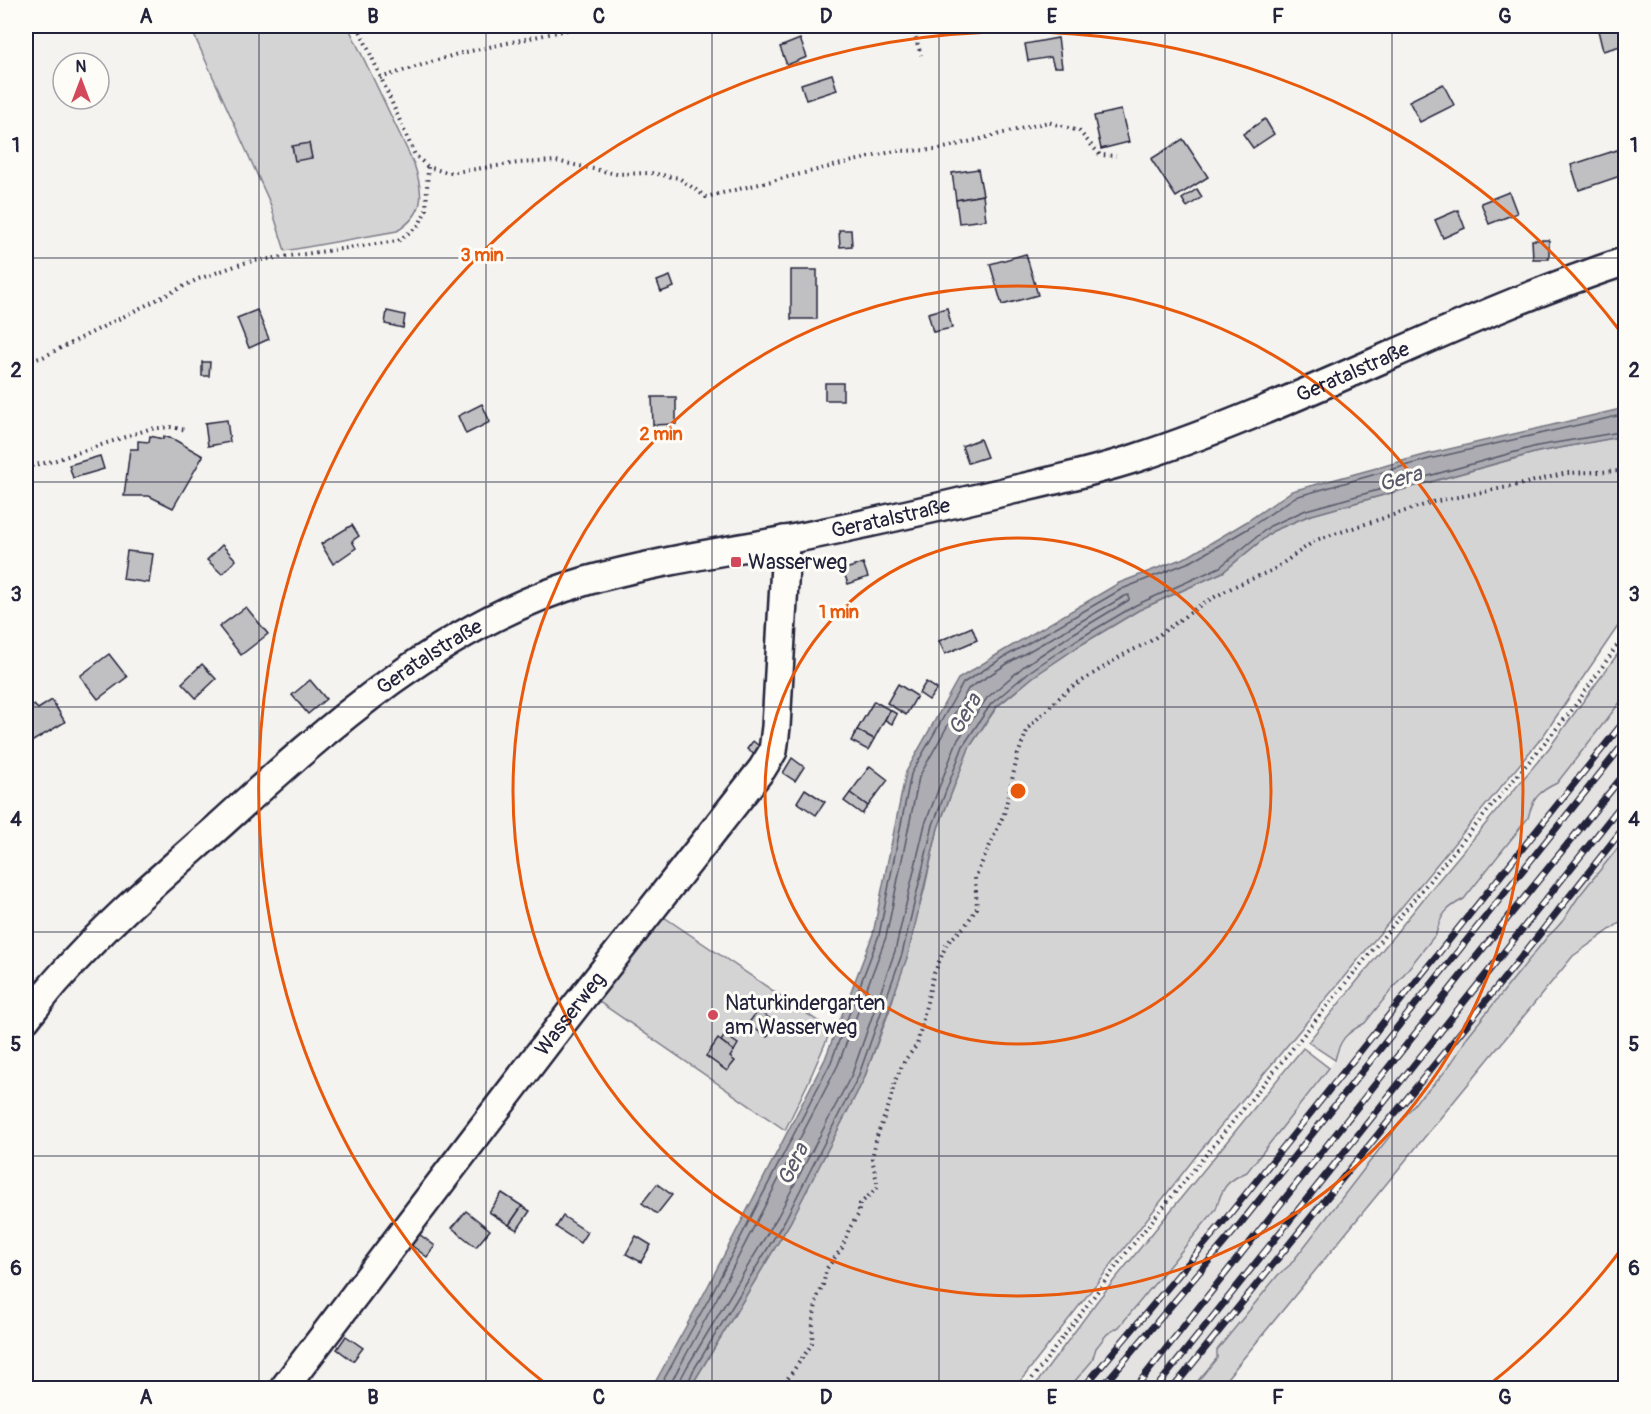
<svg xmlns="http://www.w3.org/2000/svg" width="1651" height="1414" font-family="Pangolin,sans-serif">
<style>
.built{fill:#e4e3e2}
.green{fill:#d5d4d5;stroke:#7c7b88;stroke-width:1.5}
.water{fill:#acacb2;stroke:#757582;stroke-width:1.5}
.lines{fill:none;stroke-linecap:round;stroke-linejoin:round}
.shore{stroke:#59596b;stroke-width:1.5}
.building{fill:#c0bfc2;stroke:#22223b;stroke-width:1.5}
.minor-casing{stroke:#22223b;stroke-width:32}
.path{stroke:#22223b;stroke-width:4;stroke-dasharray:1.5 4.5;stroke-linecap:butt}
.minor{stroke:#fdfcf7;stroke-width:27}
.rail-casing{stroke:#22223b;stroke-width:7}
.rail{stroke:#fdfcf7;stroke-width:4.5;stroke-dasharray:14;stroke-linecap:butt}
.grid{fill:none;stroke:#22223b;stroke-width:1.5;stroke-opacity:0.55}
.ring{fill:none;stroke:#e8590c;stroke-width:3}
.poi-dot{fill:#d1495b;stroke:#fdfcf7;stroke-width:2}
.labels{text-anchor:middle;stroke-width:6;stroke-linejoin:round;paint-order:stroke}
.street-label{font-size:21px;fill:#22223b;stroke:#fdfcf7}
.poi-label{font-size:21px;fill:#22223b;stroke:#fdfcf7;text-anchor:start}
.water-label{font-size:22px;font-style:italic;fill:#59596b;stroke:#fdfcf7}
.centre{fill:#e8590c;stroke:#fdfcf7;stroke-width:3}
.ring-label{font-size:18px;text-anchor:middle;font-weight:bold;fill:#e8590c;stroke:#fdfcf7;stroke-width:6;stroke-linejoin:round;paint-order:stroke}
.neatline{fill:none;stroke:#22223b;stroke-width:2}
.grid-label{font-size:20px;text-anchor:middle;font-weight:bold;fill:#22223b}
</style>
<rect width="100%" height="100%" fill="#f4f3ef"/>
<filter id="ink" filterUnits="userSpaceOnUse"><feTurbulence type="fractalNoise" baseFrequency=".0167" numOctaves="2"/><feDisplacementMap in="SourceGraphic" scale="12" xChannelSelector="R" yChannelSelector="G"/><feConvolveMatrix kernelMatrix="1 2 1 2 8 2 1 2 1" color-interpolation-filters="sRGB"/></filter>
<g filter="url(#ink)">
<polygon class="built" points="1625,696 1625,839 1578,898 1570,914 1559,927 1548,936 1467,1037 1458,1054 1432,1088 1419,1098 1290,1265 1278,1275 1217,1350 1217,1358 1192,1388 1069,1388 1092,1361 1096,1348 1107,1334 1119,1327 1216,1209 1221,1192 1232,1179 1247,1172 1329,1068 1335,1060 1339,1045 1350,1031 1365,1023 1436,934 1440,918 1450,906 1464,899 1528,818 1532,803 1542,790 1557,783"/>
<g class="green">
<path d="M 190,26 L 348,26 L 414,164 C 424,194 426,213 397,231 L 285,251 L 270,203 Z"/>
<polygon points="1625,436 1625,616 1543,736 1200,1151 1015,1388 690,1388 790,1223 864,1079 890,1009 924,891 938,828 969,748 997,707 1033,677 1079,646 1139,610 1223,572 1273,531 1308,516 1538,452"/>
<path d="M 1625,644 L 1625,696 L 1557,783 C 1538,792 1533,798 1528,818 L 1464,899 C 1446,908 1441,914 1436,934 L 1365,1023 C 1346,1033 1340,1039 1335,1060 L 1308,1042 L 1433,887 L 1549,748 Z"/>
<path d="M 1625,839 L 1625,919 L 1573,956 L 1219,1388 L 1192,1388 L 1217,1358 L 1217,1350 L 1278,1275 L 1290,1265 L 1419,1098 C 1439,1082 1455,1060 1467,1037 L 1548,936 C 1565,922 1568,911 1580,895 C 1595,876 1610,858 1625,839 Z"/>
<polygon points="661,915 831,1030 807,1085 785,1130 595,999"/>
<path d="M 1303,1048 L 1329,1068 L 1247,1172 C 1226,1181 1222,1188 1216,1209 L 1119,1327 L 1107,1334 L 1096,1348 L 1092,1361 L 1069,1388 L 1033,1388 L 1098,1300 Z"/>
</g>
<polygon class="water" points="1625,408 1625,436 1538,452 1308,516 1273,531 1223,572 1139,610 1079,646 1033,677 996,707 969,748 938,828 908,955 864,1079 790,1223 690,1388 652,1388 706,1290 825,1059 873,934 906,772 958,679 1003,651 1119,583 1189,556 1246,522 1292,491 1428,454"/>
<g class="lines">
<g class="shore">
<polyline points="659,1388 712,1293 831,1062 879,935 911,774 963,683 1006,656 1122,589 1192,561 1249,528 1295,497 1429,459 1626,414"/>
<polyline points="668,1388 718,1296 838,1065 886,937 919,777 968,689 1010,662 1125,596 1129,595 1129,600 1071,635 1024,666 987,698 957,741 925,824 895,951 852,1074 778,1216 687,1367 679,1382 678,1388"/>
<polyline points="686,1388 693,1371 785,1220 858,1077 902,954 933,825 963,746 991,704 1029,672 1075,641 1136,605 1220,567 1270,526 1306,510 1537,446 1626,431"/>
</g>
</g>
<g class="building">
<polygon points="1597,26 1619,26 1624,45 1603,51"/>
<polygon points="1058,38 1062,67 1054,67 1051,57 1028,61 1025,44"/>
<polygon points="800,39 807,57 787,65 780,47"/>
<polygon points="832,74 837,90 806,100 801,84"/>
<polygon points="1443,84 1454,105 1420,122 1409,101"/>
<polygon points="1121,110 1129,142 1101,149 1094,116"/>
<polygon points="1265,119 1274,134 1253,148 1243,134"/>
<polygon points="1183,139 1208,177 1176,197 1151,159"/>
<polygon points="309,143 312,158 295,161 292,146"/>
<polygon points="1626,147 1626,174 1579,190 1571,165"/>
<polygon points="978,169 983,195 956,200 952,173"/>
<polygon points="1197,189 1202,197 1187,207 1182,199"/>
<polygon points="1509,192 1517,213 1489,224 1481,203"/>
<polygon points="983,195 986,220 959,223 956,200"/>
<polygon points="1458,210 1465,228 1443,238 1435,220"/>
<polygon points="839,230 851,230 852,246 840,247"/>
<polygon points="1532,240 1549,240 1549,259 1533,259"/>
<polygon points="1026,254 1038,295 1002,305 990,264"/>
<rect x="791" y="270" width="26" height="49"/>
<polygon points="670,276 674,287 661,292 657,281"/>
<polygon points="947,308 952,328 933,332 928,313"/>
<polygon points="257,310 269,339 249,348 237,318"/>
<polygon points="387,311 405,315 403,328 385,324"/>
<polygon points="202,362 210,362 209,376 202,376"/>
<rect x="825" y="383" width="18" height="17"/>
<polygon points="652,397 676,397 676,424 653,425"/>
<polygon points="482,404 490,422 466,434 458,416"/>
<polygon points="227,420 230,442 208,446 205,423"/>
<polygon points="150,436 163,439 164,436 175,440 203,456 173,508 149,496 124,496 130,449 138,449 138,441 149,442"/>
<polygon points="980,439 987,457 968,463 962,446"/>
<polygon points="100,456 104,469 73,478 69,465"/>
<polygon points="352,525 359,536 352,541 356,548 333,564 321,544"/>
<polygon points="222,545 236,560 222,574 207,560"/>
<polygon points="127,551 153,554 149,583 123,579"/>
<polygon points="863,563 868,577 848,584 843,570"/>
<polygon points="26,584 29,584 28,599 26,599"/>
<polygon points="246,607 268,634 241,655 219,627"/>
<polygon points="972,627 977,640 945,654 939,641"/>
<polygon points="109,654 127,677 98,699 80,676"/>
<polygon points="202,664 216,679 196,698 182,683"/>
<polygon points="310,680 326,699 308,714 292,695"/>
<polygon points="926,682 937,689 929,700 919,693"/>
<polygon points="898,684 917,696 906,715 887,703"/>
<polygon points="52,700 65,722 28,744 26,740 26,710 34,705 38,709"/>
<polygon points="874,701 890,710 874,739 857,730"/>
<polygon points="890,710 897,714 892,724 885,720"/>
<polygon points="857,730 874,739 868,750 851,741"/>
<polygon points="753,741 764,750 758,757 747,749"/>
<polygon points="792,758 804,767 795,781 783,773"/>
<polygon points="870,766 888,780 868,806 850,793"/>
<polygon points="26,768 32,775 26,781"/>
<polygon points="805,789 825,802 816,815 797,802"/>
<polygon points="850,793 868,806 862,814 844,801"/>
<polygon points="758,1010 776,1023 767,1037 748,1024"/>
<polygon points="725,1035 738,1044 734,1051 721,1041"/>
<polygon points="718,1039 734,1051 730,1057 735,1061 727,1071 706,1056"/>
<polygon points="657,1184 672,1195 657,1214 642,1203"/>
<polygon points="502,1193 522,1206 509,1225 489,1212"/>
<polygon points="522,1206 530,1211 517,1230 509,1225"/>
<polygon points="466,1211 490,1230 476,1247 452,1228"/>
<polygon points="563,1216 587,1232 580,1243 556,1227"/>
<polygon points="419,1234 435,1246 427,1257 411,1245"/>
<polygon points="636,1236 651,1245 641,1262 626,1254"/>
<polygon points="346,1336 363,1348 353,1361 337,1349"/>
<polygon points="525,1383 534,1388 522,1388"/>
</g>
<g class="lines">
<g class="minor-casing">
<g id="minor">
<path id="s1" d="M 26,1019 C 37,1005 48,990 60,977 C 108,922 164,875 218,827 C 326,729 443,622 586,581 C 653,562 722,552 791,539 C 859,526 927,510 995,494 C 1042,483 1090,473 1136,458 C 1304,403 1458,316 1626,261"/>
<path id="s2" d="M 284,1388 L 560,1026 L 762,769 L 773,751 L 776,727 L 785,565 L 784,540"/>
</g>
</g>
<g class="path">
<polyline points="358,26 415,155 428,167"/>
<polyline points="912,26 921,55"/>
<polyline points="380,78 457,54 585,26"/>
<polyline points="26,362 43,357 198,279 247,262 398,241 419,225 426,210 428,167 448,173 518,163 556,161 617,174 651,173 679,178 706,197 895,151 936,150 1048,122 1079,131 1100,155 1116,156"/>
<polyline points="26,467 53,461 149,429 170,427 187,430"/>
<polyline points="781,1388 812,1344 813,1321 817,1298 823,1285 827,1268 842,1248 849,1229 858,1215 860,1204 878,1187 872,1158 877,1136 889,1105 895,1081 905,1060 917,1045 933,976 947,943 965,926 977,908 975,878 1004,814 1018,754 1028,728 1065,692 1121,656 1149,642 1202,604 1235,586 1273,570 1316,540 1433,502 1518,485 1567,473 1626,471"/>
<polyline points="1025,1388 1130,1248 1415,898 1572,710 1626,633"/>
</g>
<use href="#minor" class="minor"/>
<g class="rail-casing">
<g id="rail">
<polyline points="1083,1388 1229,1215 1626,719"/>
<polyline points="1101,1388 1241,1223 1626,741"/>
<polyline points="1135,1388 1460,977 1626,772"/>
<polyline points="1156,1388 1626,799"/>
<polyline points="1173,1388 1523,955 1626,825"/>
</g>
</g>
<use href="#rail" class="rail"/>
</g>
</g>
<path class="grid" d="M 259,26 L 259,1388M 486,26 L 486,1388M 712,26 L 712,1388M 939,26 L 939,1388M 1165,26 L 1165,1388M 1392,26 L 1392,1388M 26,258 L 1626,258M 26,482 L 1626,482M 26,707 L 1626,707M 26,932 L 1626,932M 26,1156 L 1626,1156"/>
<g class="ring">
<circle cx="1018" cy="791" r="253"/>
<circle cx="1018" cy="791" r="505"/>
<path d="M1623 1247A758 758 0 0 1 1485 1388M551 1388A758 758 0 1 1 1623 335"/>
</g>
<g class="poi-dot">
<rect x="730" y="556" width="12" height="12" rx="3"/>
<circle cx="713" cy="1015" r="6"/>
</g>
<g class="labels">
<g class="street-label">
<text dy="7" stroke="none"><textPath href="#s1" startOffset="1516">Geratalstraße</textPath></text>
<text dy="7" stroke="none"><textPath href="#s1" startOffset="1030">Geratalstraße</textPath></text>
<text dy="7" stroke="none"><textPath href="#s1" startOffset="544">Geratalstraße</textPath></text>
<text dy="7" stroke="none"><textPath href="#s2" startOffset="471">Wasserweg</textPath></text>
</g>
<g class="poi-label">
<text x="748" y="569">Wasserweg</text>
<text x="725" y="1010">Naturkindergarten<tspan x="725" dy="24">am Wasserweg</tspan></text>
</g>
<g class="water-label">
<text transform="translate(1400 478) rotate(-16)" y="8">Gera</text>
<text transform="translate(964 714) rotate(-60)" y="8">Gera</text>
<text transform="translate(792 1164) rotate(-64)" y="8">Gera</text>
</g>
</g>
<circle cx="1018" cy="791" r="9" class="centre"/>
<g class="ring-label">
<text x="482" y="261">3 min</text>
<text x="661" y="440">2 min</text>
<text x="839" y="618">1 min</text>
</g>
<rect width="1651" height="1414" fill="none" stroke="#fdfcf7" stroke-width="66"/>
<g transform="translate(81 81)"><circle r="28" fill="#fdfcf7" stroke="#a5a5ac" stroke-width="1.5"/>
<path d="M0-4.5L10 22L0 15L-10 22Z" fill="#d1495b"/>
<text y="-9" font-size="16" font-weight="bold" text-anchor="middle" fill="#22223b">N</text>
</g>
<rect x="33" y="33" width="1585" height="1348" class="neatline"/>
<g class="grid-label">
<text x="146" y="23">A</text>
<text x="373" y="23">B</text>
<text x="599" y="23">C</text>
<text x="826" y="23">D</text>
<text x="1052" y="23">E</text>
<text x="1278" y="23">F</text>
<text x="1505" y="23">G</text>
<text x="16" y="152">1</text>
<text x="1634" y="152">1</text>
<text x="16" y="377">2</text>
<text x="1634" y="377">2</text>
<text x="16" y="601">3</text>
<text x="1634" y="601">3</text>
<text x="16" y="826">4</text>
<text x="1634" y="826">4</text>
<text x="16" y="1051">5</text>
<text x="1634" y="1051">5</text>
<text x="16" y="1275">6</text>
<text x="1634" y="1275">6</text>
<text x="146" y="1404">A</text>
<text x="373" y="1404">B</text>
<text x="599" y="1404">C</text>
<text x="826" y="1404">D</text>
<text x="1052" y="1404">E</text>
<text x="1278" y="1404">F</text>
<text x="1505" y="1404">G</text>
</g>
</svg>
